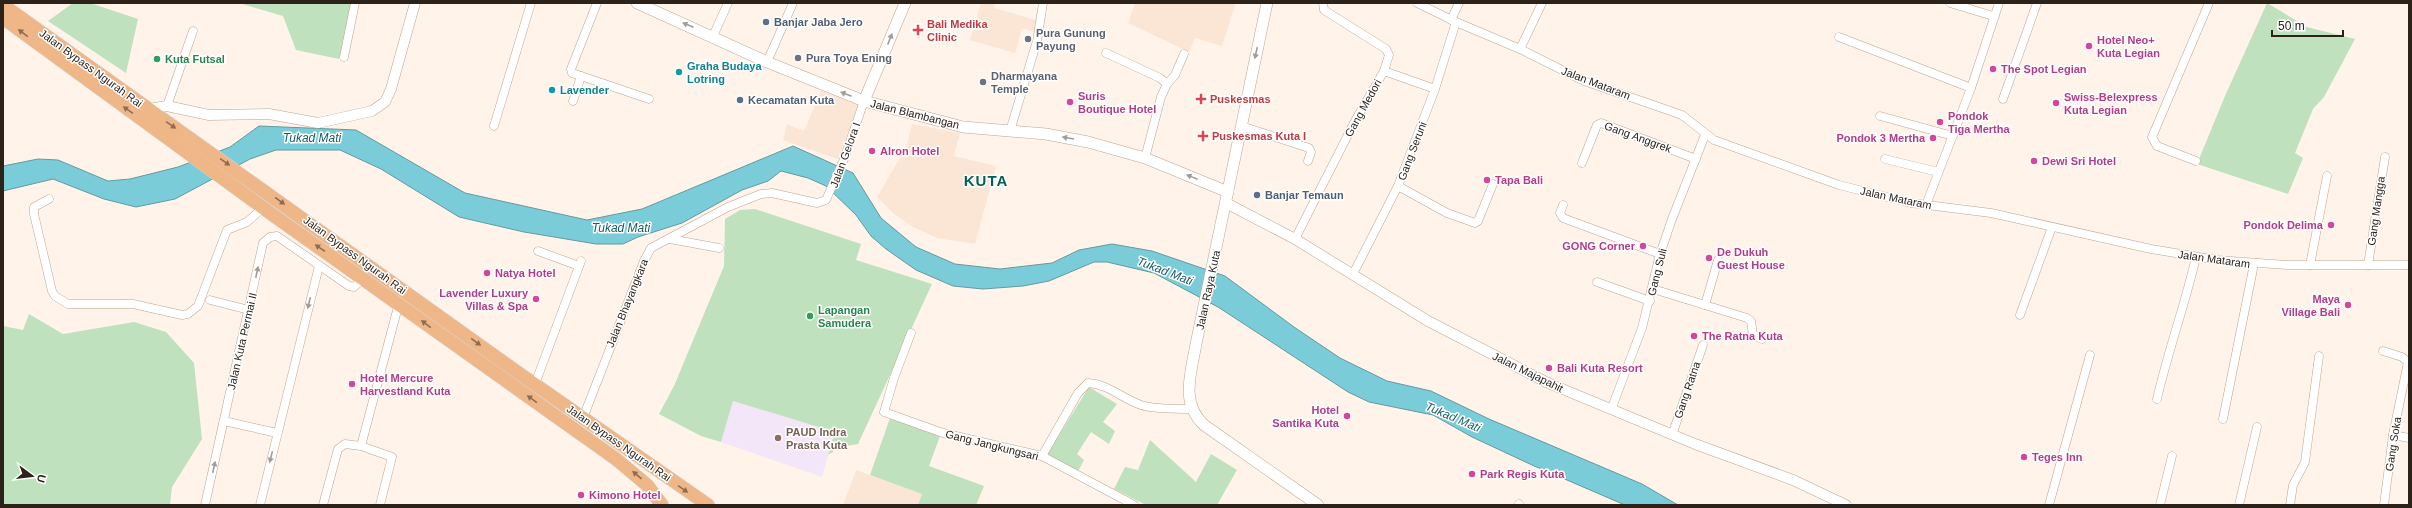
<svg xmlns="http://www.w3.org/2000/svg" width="2412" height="508" font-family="Arial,sans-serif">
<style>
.built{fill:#fbe6d6}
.education{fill:#f4e6f9}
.green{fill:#bfe1bd}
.water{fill:#7acdd8;stroke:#639a9f}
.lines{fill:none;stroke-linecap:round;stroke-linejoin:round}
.minor-casing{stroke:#bfa490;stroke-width:9}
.tertiary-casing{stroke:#bfa490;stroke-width:11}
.secondary-casing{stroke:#bfa490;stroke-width:12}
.trunk-casing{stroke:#d5d3d1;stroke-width:14}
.minor{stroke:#fff;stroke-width:8}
.tertiary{stroke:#fff;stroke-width:10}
.secondary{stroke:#fff;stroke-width:11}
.trunk{stroke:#efb788;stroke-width:13}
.oneway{fill:#a09c98}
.oneway2{fill:#8e6c51}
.service-dot{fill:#5c6f8a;stroke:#fff;stroke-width:1.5}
.health-dot{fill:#e0444e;stroke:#fff;stroke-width:1.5}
.worship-dot{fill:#6b7280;stroke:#fff;stroke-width:1.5}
.hotel-dot{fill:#d1479c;stroke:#fff;stroke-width:1.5}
.leisure-dot{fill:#2e9e5b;stroke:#fff;stroke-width:1.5}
.culture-dot{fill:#0f9aa8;stroke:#fff;stroke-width:1.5}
.education-dot{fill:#8d6e63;stroke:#fff;stroke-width:1.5}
.labels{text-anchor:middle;stroke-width:3;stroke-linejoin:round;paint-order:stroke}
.service-label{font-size:11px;font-weight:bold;fill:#4e5e75;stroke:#fff;text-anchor:start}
.health-label{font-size:11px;font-weight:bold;fill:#be3a42;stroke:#fff;text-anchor:start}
.worship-label{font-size:11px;font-weight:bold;fill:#5b616d;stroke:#fff;text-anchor:start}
.hotel-label{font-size:11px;font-weight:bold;fill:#b23c85;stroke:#fff;text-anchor:start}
.leisure-label{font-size:11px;font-weight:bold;fill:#27864d;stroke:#fff;text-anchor:start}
.culture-label{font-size:11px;font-weight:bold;fill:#0d838f;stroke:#fff;text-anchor:start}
.street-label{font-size:11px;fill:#2c221a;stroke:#fff}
.education-label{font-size:11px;font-weight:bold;fill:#785e54;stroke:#fff;text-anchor:start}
.water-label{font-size:12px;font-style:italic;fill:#155c64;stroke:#fff}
.district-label{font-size:15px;font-weight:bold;letter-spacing:1px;fill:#006257;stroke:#fff}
</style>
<rect width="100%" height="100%" fill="#fff3ea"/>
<g class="built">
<polygon points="981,3 995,4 994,8 1036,20 1038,33 1022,28 1015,53 970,40"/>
<polygon points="1135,3 1236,3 1222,46 1195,38 1189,52 1128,23"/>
<polygon points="821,91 858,105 838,159 783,140 787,124 804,131"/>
<polygon points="912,124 960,133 954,156 996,166 975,244 937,238 913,227 894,214 877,197 907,146"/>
<polygon points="856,470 922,494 918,505 843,505"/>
</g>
<polygon class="education" points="733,401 835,432 822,477 721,442"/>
<g class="green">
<polygon points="73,3 90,3 138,19 126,73 48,21"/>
<polygon points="352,3 339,59 296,50 283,16 242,4"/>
<polygon points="2267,3 2307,27 2355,39 2324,97 2313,109 2295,153 2303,158 2288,194 2197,164 2225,96"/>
<polygon points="755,209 861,244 856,260 932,284 858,444 840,447 828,455 835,432 733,401 721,442 701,436 659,414 674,386 724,266 725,219 740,210"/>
<polygon points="29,314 63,334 134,322 166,332 194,363 202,439 172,487 170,505 3,505 3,326 23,330"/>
<polygon points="1089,387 1117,404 1103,422 1115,431 1109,444 1091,432 1077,454 1084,460 1077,473 1046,456"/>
<polygon points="890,418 940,436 929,466 984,486 976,505 918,505 922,494 870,475"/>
<polygon points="1150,440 1196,482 1211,454 1237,470 1217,505 1146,505 1114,489 1125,467 1138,470"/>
</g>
<polygon class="water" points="259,126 356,130 465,193 587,220 642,209 793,146 853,173 881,218 916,247 955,264 1000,269 1052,263 1079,250 1112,244 1152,251 1225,276 1294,327 1340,358 1387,381 1431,391 1489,419 1642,484 1678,505 1625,505 1532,465 1472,437 1433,415 1369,402 1348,392 1218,307 1154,273 1107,262 1094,262 1049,281 1023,286 983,289 953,286 916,270 886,249 871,236 856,215 826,186 808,178 781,171 768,181 742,190 682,223 638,237 623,244 596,244 524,232 459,217 381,169 340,150 276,150 250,159 175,199 136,207 104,199 53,179 3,191 3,166 38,159 58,160 108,181 130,179 178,167 230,147"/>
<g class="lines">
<g class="minor-casing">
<g id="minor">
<polyline points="1417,3 1456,22 1520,49 1584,81 1682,115 1714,140 1839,185 1911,203 1991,213 2151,249 2217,260 2287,265 2409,265"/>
<polyline points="1950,3 1993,16"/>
<polyline points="1451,20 1459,3"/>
<polyline points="713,36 728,3"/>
<polyline points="1839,37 1971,88"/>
<polyline points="1520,49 1542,3"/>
<polyline points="1106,53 1160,78 1167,84 1161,97 1145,158"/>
<polyline points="344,57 355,3"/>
<polyline points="767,62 793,3"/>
<polyline points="1384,71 1435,89"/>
<polyline points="581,76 649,99"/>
<polyline points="1167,84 1175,75 1184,54"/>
<polyline points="2003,99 2037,3"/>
<polyline points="573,101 581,76 572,73 571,69 597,3"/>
<polyline points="167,106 193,31"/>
<polyline points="1880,116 1953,136"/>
<polyline points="494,126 531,3"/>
<polyline points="1241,126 1309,148 1311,152 1308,161"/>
<polyline points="1010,131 1037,41 1043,3"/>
<polyline points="1885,159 1938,172"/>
<polyline points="2196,161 2157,146 2152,137 2209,3"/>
<polyline points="1582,163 1597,125 1601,123 1696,159"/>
<polyline points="1398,186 1447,213 1475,223 1478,221 1493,184"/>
<polyline points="49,199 34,207 34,214 52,291 55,296 68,304 133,304 182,315 188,314 198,306 227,230 247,222 264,207"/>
<polyline points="1563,205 1560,213 1563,218 1660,254"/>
<polyline points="1926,205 1971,88 1999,3"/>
<polyline points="670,239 719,248"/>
<polyline points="1295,239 1355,121 1384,71 1389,55 1386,49 1324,10 1323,3"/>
<polyline points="538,251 579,266"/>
<polyline points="2310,265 2327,176"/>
<polyline points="2368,265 2385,157"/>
<polyline points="1353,274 1398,186 1435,89 1456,22"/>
<polyline points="1597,282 1650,301"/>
<polyline points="1653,289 1747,318 1751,321 1753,335 1762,339"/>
<polyline points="210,300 249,310"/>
<polyline points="1705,305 1718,260"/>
<polyline points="2020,315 2052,227"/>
<polyline points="911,333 894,378 884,412 943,433 1042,456 1134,505"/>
<polyline points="2383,351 2402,357 2408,362 2393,435 2384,505"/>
<polyline points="535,384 581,261"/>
<path d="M 2157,399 C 2168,351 2185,305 2196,257"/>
<polyline points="1611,410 1642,328 1660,254 1672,219 1705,135"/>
<polyline points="583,418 644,261 651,248 728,207 761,194 772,193 817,203 826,200 844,159 864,101"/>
<polyline points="2223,419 2254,264"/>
<polyline points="224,421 277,433"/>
<polyline points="1672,435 1703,345"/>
<polyline points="2393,435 2409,438"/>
<polyline points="361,446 399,303"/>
<path d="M 1042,456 L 1078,393 L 1088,383 C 1108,384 1123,399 1141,405 C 1156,410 1175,408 1191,409"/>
<polyline points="205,505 263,243 270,237 277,236 349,286 354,287 364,278"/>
<polyline points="260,505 319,266"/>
<polyline points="323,505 338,449 345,444 361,446 392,457 380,505"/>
<polyline points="1519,505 1519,504"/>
<polyline points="2049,505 2090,355"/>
<polyline points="2160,505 2172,456"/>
<polyline points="2239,505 2257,427"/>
<polyline points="2290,505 2293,485 2305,462 2319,356"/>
</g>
</g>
<g class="tertiary-casing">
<g id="tertiary">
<polyline points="149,109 167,106 209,115 269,114 318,123 372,111 385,102 391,89 415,3"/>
<polyline points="1226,203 1295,239 1428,321 1548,383 1695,444 1793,480 1846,505"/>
</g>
</g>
<g class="secondary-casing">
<g id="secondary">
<polyline points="637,3 767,62 864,101 963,127 1046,134 1088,142 1145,158 1228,192"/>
<path d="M 1267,3 L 1196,344 C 1191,373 1180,403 1204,425 L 1318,505"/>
<polyline points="864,101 905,3"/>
</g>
</g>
<g class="trunk-casing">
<g id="trunk">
<polyline points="3,5 517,372 708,505"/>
<polyline points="3,18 273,215 616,459 647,485 662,505"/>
</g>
</g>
<use href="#minor" class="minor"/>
<use href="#tertiary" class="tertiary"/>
<use href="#secondary" class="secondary"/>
<use href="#trunk" class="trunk"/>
</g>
<defs><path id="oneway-solid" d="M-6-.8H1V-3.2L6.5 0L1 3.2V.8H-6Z"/></defs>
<g class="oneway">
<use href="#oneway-solid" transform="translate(688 25) rotate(-157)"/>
<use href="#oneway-solid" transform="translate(890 39) rotate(-68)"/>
<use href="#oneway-solid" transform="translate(1256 53) rotate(102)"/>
<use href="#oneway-solid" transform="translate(846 94) rotate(-159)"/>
<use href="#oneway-solid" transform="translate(1068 138) rotate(-170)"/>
<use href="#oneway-solid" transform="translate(1192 177) rotate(-158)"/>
<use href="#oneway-solid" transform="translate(257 272) rotate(-78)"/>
<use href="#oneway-solid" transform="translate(309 303) rotate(104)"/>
<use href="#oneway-solid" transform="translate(271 457) rotate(104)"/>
<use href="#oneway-solid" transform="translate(214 467) rotate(-78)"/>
</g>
<g class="oneway2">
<use href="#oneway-solid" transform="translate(23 33) rotate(-143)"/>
<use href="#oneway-solid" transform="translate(128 110) rotate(-145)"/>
<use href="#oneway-solid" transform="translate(171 125) rotate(34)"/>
<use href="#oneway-solid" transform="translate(225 162) rotate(35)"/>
<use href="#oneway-solid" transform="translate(280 201) rotate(36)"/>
<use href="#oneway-solid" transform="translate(320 248) rotate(-145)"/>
<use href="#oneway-solid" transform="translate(426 324) rotate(-143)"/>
<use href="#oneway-solid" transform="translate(476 342) rotate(36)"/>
<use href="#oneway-solid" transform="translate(532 399) rotate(-144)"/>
<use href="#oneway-solid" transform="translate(637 475) rotate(-139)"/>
<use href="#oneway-solid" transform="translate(683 489) rotate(35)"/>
</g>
<g class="service-dot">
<circle cx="766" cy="22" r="4"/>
<circle cx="740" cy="100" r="4"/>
<circle cx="1257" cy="195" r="4"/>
</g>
<g class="health-dot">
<path d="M916 24h4v4h4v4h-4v4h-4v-4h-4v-4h4z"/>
<path d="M1199 93h4v4h4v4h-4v4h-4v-4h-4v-4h4z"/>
<path d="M1201 130h4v4h4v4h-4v4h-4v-4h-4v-4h4z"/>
</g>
<g class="worship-dot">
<circle cx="1028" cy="39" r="4"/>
<circle cx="798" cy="58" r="4"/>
<circle cx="983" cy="82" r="4"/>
</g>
<g class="hotel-dot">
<circle cx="2089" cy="46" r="4"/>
<circle cx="1993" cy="69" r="4"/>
<circle cx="1070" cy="102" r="4"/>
<circle cx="2056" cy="103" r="4"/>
<circle cx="1940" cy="122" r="4"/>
<circle cx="1933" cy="138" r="4"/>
<circle cx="872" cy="151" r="4"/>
<circle cx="2034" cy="161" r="4"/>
<circle cx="1487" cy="180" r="4"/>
<circle cx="2331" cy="225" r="4"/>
<circle cx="1643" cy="246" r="4"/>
<circle cx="1709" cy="258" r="4"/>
<circle cx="487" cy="273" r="4"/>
<circle cx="536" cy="299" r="4"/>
<circle cx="2348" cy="305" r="4"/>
<circle cx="1694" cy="336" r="4"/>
<circle cx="1549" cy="368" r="4"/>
<circle cx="352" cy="384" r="4"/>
<circle cx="1347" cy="416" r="4"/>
<circle cx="2024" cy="457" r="4"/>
<circle cx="1472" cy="474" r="4"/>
<circle cx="581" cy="495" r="4"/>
</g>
<g class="leisure-dot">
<circle cx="157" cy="59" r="4"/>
<circle cx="810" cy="316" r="4"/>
</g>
<g class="culture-dot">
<circle cx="679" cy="72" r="4"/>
<circle cx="552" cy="90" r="4"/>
</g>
<circle class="education-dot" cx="778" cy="438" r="4"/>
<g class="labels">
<g class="service-label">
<text x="774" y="26">Banjar Jaba Jero</text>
<text x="748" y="104">Kecamatan Kuta</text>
<text x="1265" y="199">Banjar Temaun</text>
</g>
<g class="health-label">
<text x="927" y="28">Bali Medika<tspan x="927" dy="13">Clinic</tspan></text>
<text x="1210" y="103">Puskesmas</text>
<text x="1212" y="140">Puskesmas Kuta I</text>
</g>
<g class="worship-label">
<text x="1036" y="37">Pura Gunung<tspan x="1036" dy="13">Payung</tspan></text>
<text x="806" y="62">Pura Toya Ening</text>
<text x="991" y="80">Dharmayana<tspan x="991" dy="13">Temple</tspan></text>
</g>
<g class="hotel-label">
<text x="2097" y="44">Hotel Neo+<tspan x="2097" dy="13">Kuta Legian</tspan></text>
<text x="2001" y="73">The Spot Legian</text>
<text x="1078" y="100">Suris<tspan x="1078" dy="13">Boutique Hotel</tspan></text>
<text x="2064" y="101">Swiss-Belexpress<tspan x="2064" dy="13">Kuta Legian</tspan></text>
<text x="1948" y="120">Pondok<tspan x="1948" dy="13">Tiga Mertha</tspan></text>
<text x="1925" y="142" text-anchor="end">Pondok 3 Mertha</text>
<text x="880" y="155">Alron Hotel</text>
<text x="2042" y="165">Dewi Sri Hotel</text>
<text x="1495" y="184">Tapa Bali</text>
<text x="2323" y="229" text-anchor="end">Pondok Delima</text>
<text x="1635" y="250" text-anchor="end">GONG Corner</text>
<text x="1717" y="256">De Dukuh<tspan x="1717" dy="13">Guest House</tspan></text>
<text x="495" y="277">Natya Hotel</text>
<text x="528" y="297" text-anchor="end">Lavender Luxury<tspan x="528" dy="13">Villas &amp; Spa</tspan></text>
<text x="2340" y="303" text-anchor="end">Maya<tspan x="2340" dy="13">Village Bali</tspan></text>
<text x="1702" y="340">The Ratna Kuta</text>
<text x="1557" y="372">Bali Kuta Resort</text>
<text x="360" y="382">Hotel Mercure<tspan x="360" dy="13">Harvestland Kuta</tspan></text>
<text x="1339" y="414" text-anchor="end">Hotel<tspan x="1339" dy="13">Santika Kuta</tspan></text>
<text x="2032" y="461">Teges Inn</text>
<text x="1480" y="478">Park Regis Kuta</text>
<text x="589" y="499">Kimono Hotel</text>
</g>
<g class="leisure-label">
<text x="165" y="63">Kuta Futsal</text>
<text x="818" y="314">Lapangan<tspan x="818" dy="13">Samudera</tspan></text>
</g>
<g class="culture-label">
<text x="687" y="70">Graha Budaya<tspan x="687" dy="13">Lotring</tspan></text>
<text x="560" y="94">Lavender</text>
</g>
<g class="street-label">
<text transform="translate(91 68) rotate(36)" y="4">Jalan Bypass Ngurah Rai</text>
<text transform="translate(1596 83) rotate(21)" y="4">Jalan Mataram</text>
<text transform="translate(1363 108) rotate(-61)" y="4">Gang Medori</text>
<text transform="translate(915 114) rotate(14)" y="4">Jalan Blambangan</text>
<text transform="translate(1638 137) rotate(20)" y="4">Gang Anggrek</text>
<text transform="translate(1412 151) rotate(-69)" y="4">Gang Seruni</text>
<text transform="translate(845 155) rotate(-70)" y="4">Jalan Gelora I</text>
<text transform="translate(1896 198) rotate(12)" y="4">Jalan Mataram</text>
<text transform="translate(2376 211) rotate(-82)" y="4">Gang Mangga</text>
<text transform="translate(355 255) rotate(36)" y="4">Jalan Bypass Ngurah Rai</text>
<text transform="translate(2214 259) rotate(8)" y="4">Jalan Mataram</text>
<text transform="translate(1657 272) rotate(-76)" y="4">Gang Suli</text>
<text transform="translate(1208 290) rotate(-78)" y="4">Jalan Raya Kuta</text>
<text transform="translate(627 303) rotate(-68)" y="4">Jalan Bhayangkara</text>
<text transform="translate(242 341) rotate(-77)" y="4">Jalan Kuta Permai II</text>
<text transform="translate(1528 372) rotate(26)" y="4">Jalan Majapahit</text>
<text transform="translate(1687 390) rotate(-71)" y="4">Gang Ratna</text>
<text transform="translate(619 443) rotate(35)" y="4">Jalan Bypass Ngurah Rai</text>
<text transform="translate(2393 444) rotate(-81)" y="4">Gang Soka</text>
<text transform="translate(992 445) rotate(14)" y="4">Gang Jangkungsari</text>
</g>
<g class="education-label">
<text x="786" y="436">PAUD Indra<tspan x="786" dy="13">Prasta Kuta</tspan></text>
</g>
<g class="water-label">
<text x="312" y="142">Tukad Mati</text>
<text x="621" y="232">Tukad Mati</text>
<text transform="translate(1165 271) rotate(21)" y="4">Tukad Mati</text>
<text transform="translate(1453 417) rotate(23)" y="4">Tukad Mati</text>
</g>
<g class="district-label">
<text x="986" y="186">KUTA</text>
</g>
</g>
<rect width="2412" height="508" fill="none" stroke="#2c221a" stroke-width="8"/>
<g transform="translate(32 476) rotate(105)" stroke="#ffffff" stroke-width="3" paint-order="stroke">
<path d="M0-3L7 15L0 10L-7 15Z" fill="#2c221a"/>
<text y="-6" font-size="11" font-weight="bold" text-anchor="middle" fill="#2c221a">U</text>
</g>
<path d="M2272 30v6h71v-6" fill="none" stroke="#2c221a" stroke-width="2"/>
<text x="2278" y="30" font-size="12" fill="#2c221a" stroke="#ffffff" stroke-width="3" paint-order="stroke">50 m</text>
</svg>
